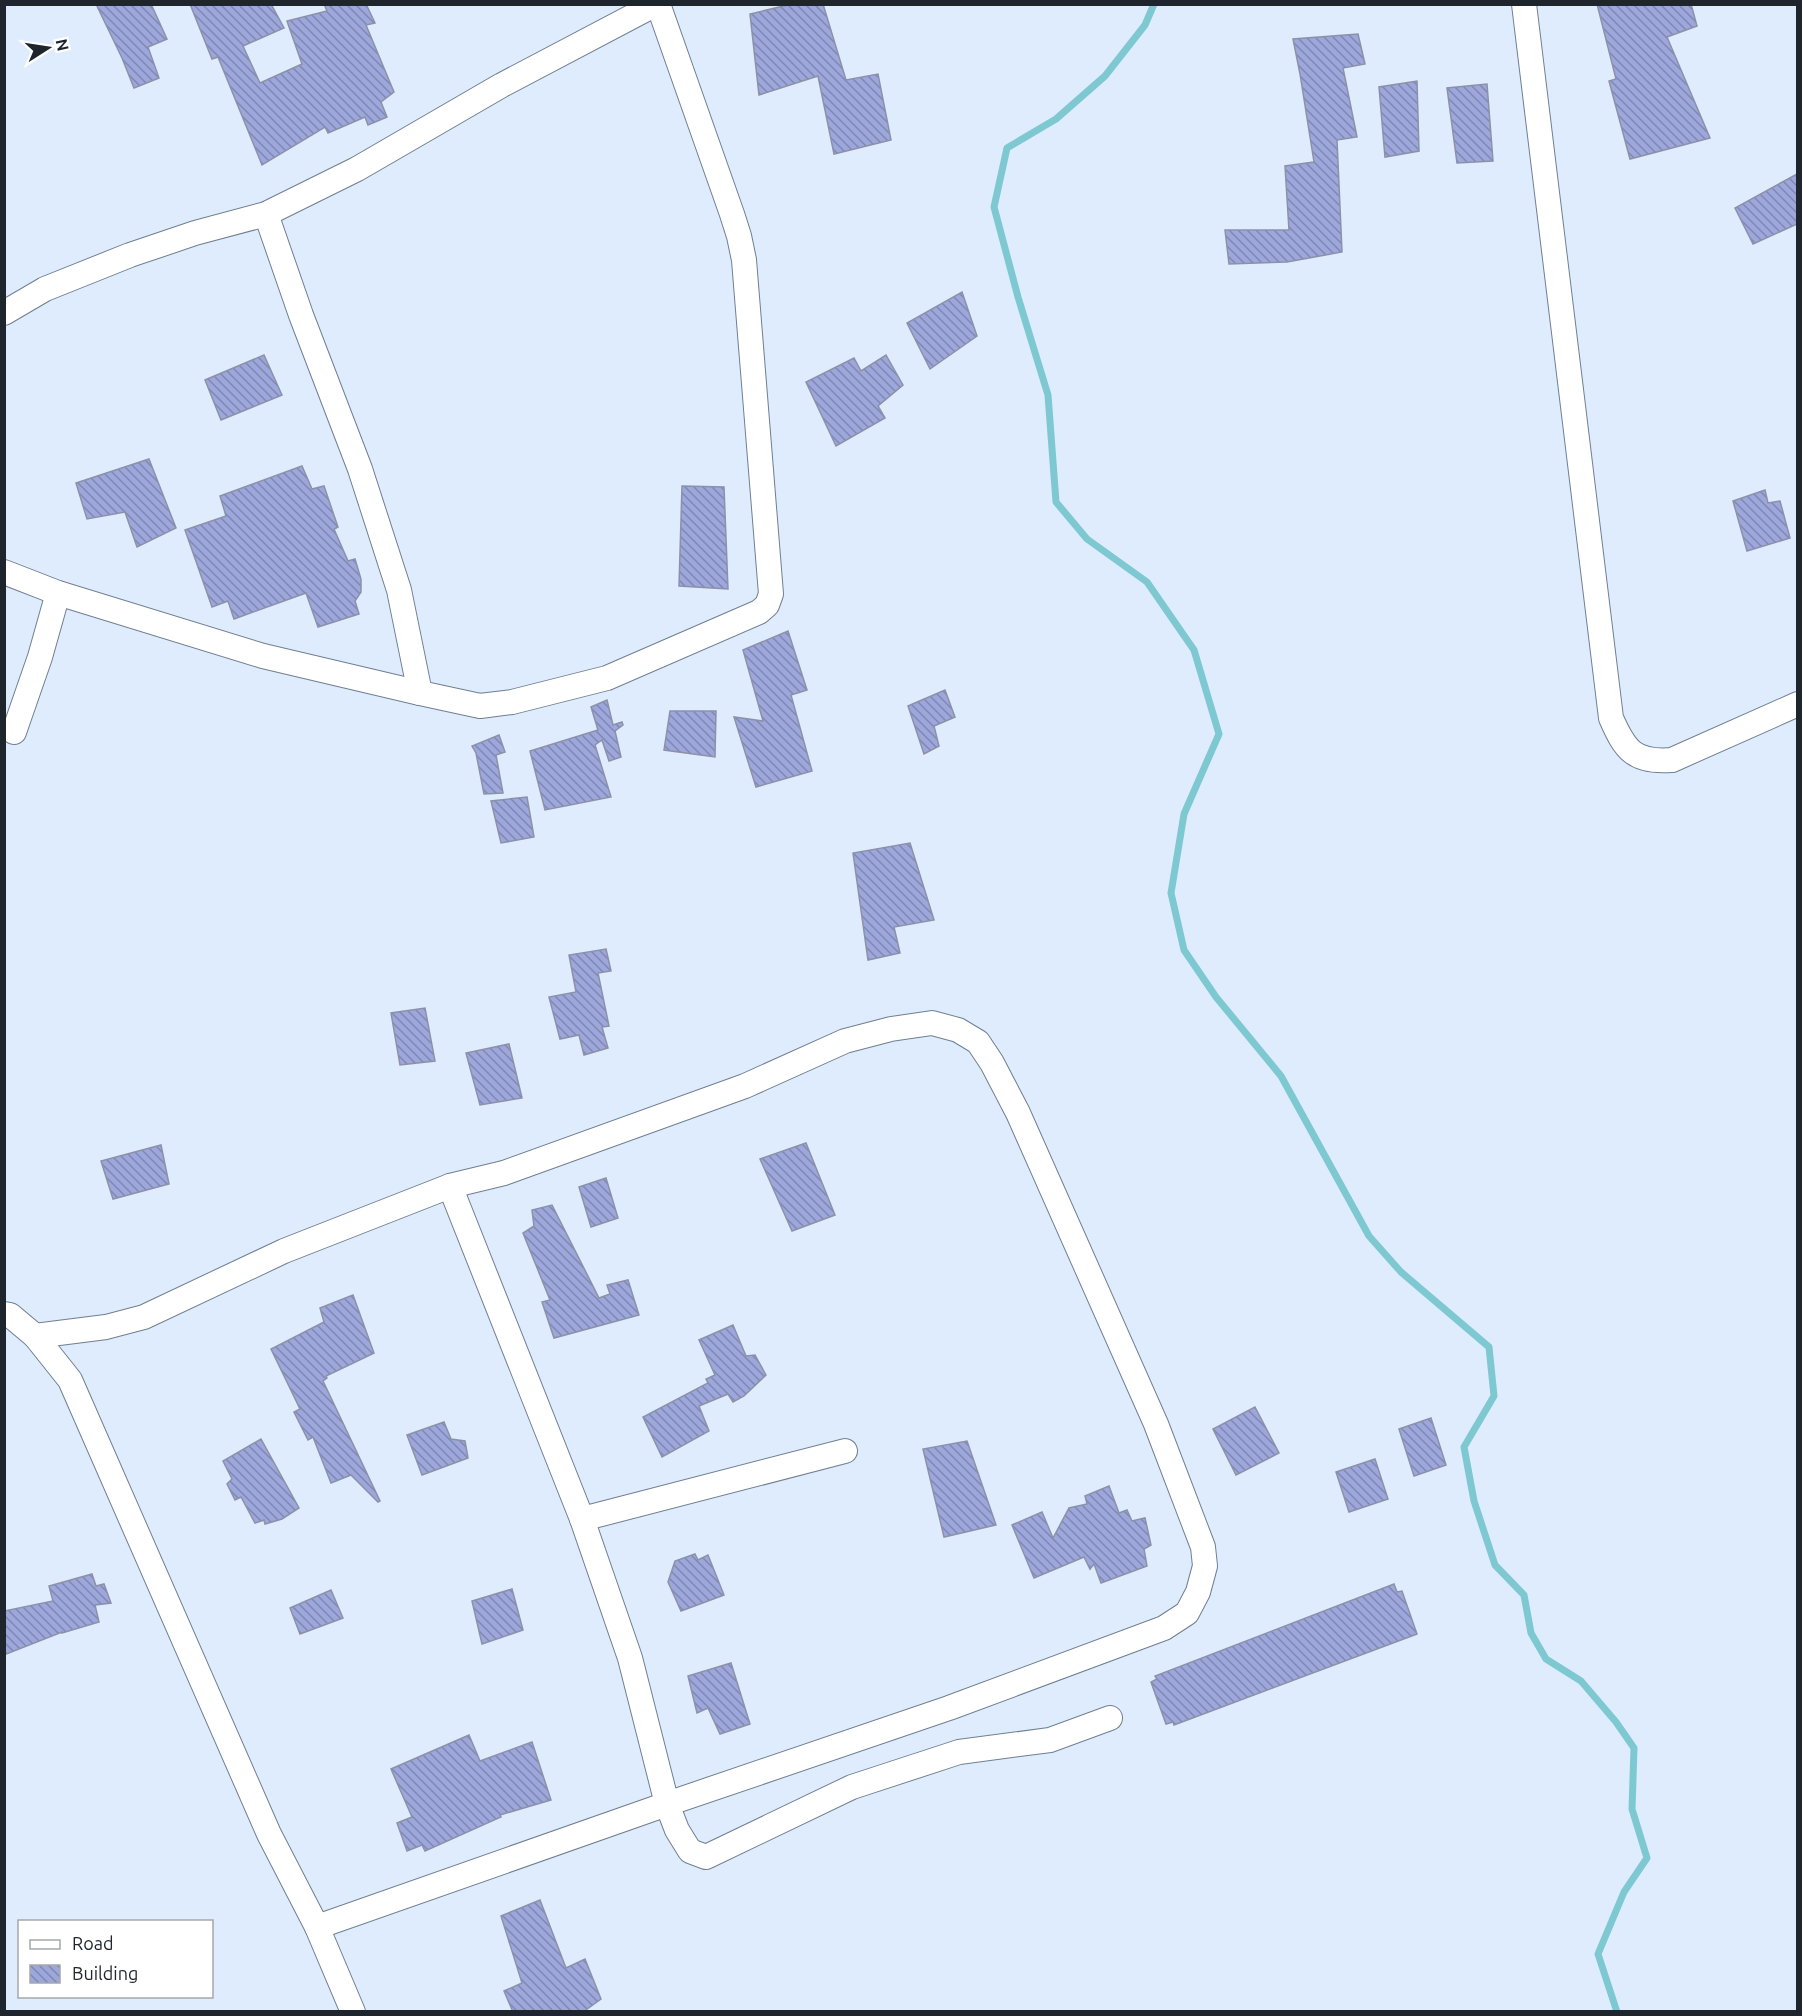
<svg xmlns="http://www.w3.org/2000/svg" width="1802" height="2016" font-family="Ubuntu,sans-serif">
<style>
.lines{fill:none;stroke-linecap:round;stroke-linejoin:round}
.stream{stroke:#7ec8d1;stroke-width:7}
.building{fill:url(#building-back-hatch);stroke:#8c91a8;stroke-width:1.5}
.minor-casing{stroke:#6f7f91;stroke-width:26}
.minor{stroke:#fff;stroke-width:24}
</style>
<defs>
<pattern id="building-back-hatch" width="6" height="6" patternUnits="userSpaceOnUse" patternTransform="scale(1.5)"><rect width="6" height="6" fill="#9da7db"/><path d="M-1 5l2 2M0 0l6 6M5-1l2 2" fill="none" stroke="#7f88b2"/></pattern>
</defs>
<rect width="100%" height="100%" fill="#deecfd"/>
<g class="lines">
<polyline class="stream" points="1154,4 1145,25 1105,76 1056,119 1007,148 994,207 1018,297 1048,395 1056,502 1087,539 1147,582 1194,650 1219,734 1184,814 1171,893 1184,950 1216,997 1281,1076 1369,1236 1401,1272 1489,1347 1494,1396 1464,1447 1474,1501 1495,1565 1524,1595 1531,1633 1546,1659 1581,1681 1616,1722 1634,1748 1632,1809 1647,1858 1624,1892 1598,1954 1617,2012"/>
</g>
<g class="building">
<polygon points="96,4 151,4 167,39 148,47 159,78 134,88 122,58"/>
<polygon points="190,4 271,4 284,28 243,46 260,83 302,64 287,21 327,11 324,4 366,4 375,23 366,25 394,92 381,102 387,117 368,125 365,117 328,133 325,127 262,165 218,57 212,59"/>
<polygon points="792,4 823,4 846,80 878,74 891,140 834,154 818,76 759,95 750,14"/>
<polygon points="1597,4 1691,4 1697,26 1667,37 1710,138 1630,159 1609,81 1616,79"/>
<polygon points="1358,34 1365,64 1343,68 1357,137 1337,140 1342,252 1287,262 1229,264 1225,230 1289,230 1285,166 1314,162 1300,74 1293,39"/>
<polygon points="1417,81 1419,151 1385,157 1379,87"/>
<polygon points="1487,84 1493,161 1457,163 1447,88"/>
<polygon points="1797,174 1797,224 1753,244 1735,208"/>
<polygon points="962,292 977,336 930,369 907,323"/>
<polygon points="264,355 282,395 221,420 205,380"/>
<polygon points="886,355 903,385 878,406 885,418 836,446 806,382 854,358 861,371"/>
<polygon points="149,459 176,528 137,547 125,512 87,519 76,483"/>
<polygon points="302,466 312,489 324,486 338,527 334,529 348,561 355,559 361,579 361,592 355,601 359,614 318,627 306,593 234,619 228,601 212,607 185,530 226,516 220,496"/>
<polygon points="682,486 724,487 728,589 679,586"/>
<polygon points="1765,490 1768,503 1780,501 1790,538 1747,551 1733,501"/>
<polygon points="788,631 807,690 791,695 812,771 756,787 734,717 763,721 743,650"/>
<polygon points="945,690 955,717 934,726 939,746 924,754 908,706"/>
<polygon points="607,700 613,725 622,722 623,725 615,731 621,757 609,761 602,740 595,745 611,797 545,810 530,751 598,730 591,707"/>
<polygon points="670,711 716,711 715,757 664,750"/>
<polygon points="499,735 505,752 496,755 503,793 484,794 476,753 472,746"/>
<polygon points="527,797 534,837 501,843 491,801"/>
<polygon points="910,843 934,920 894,927 900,953 868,960 853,853"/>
<polygon points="606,949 611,971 598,973 609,1026 602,1027 608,1048 584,1055 579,1035 560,1039 549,997 576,992 569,955"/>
<polygon points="425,1008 435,1061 400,1065 391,1013"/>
<polygon points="509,1044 522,1098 480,1105 466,1053"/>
<polygon points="806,1143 835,1215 792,1231 760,1159"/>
<polygon points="161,1145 169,1184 113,1199 101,1161"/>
<polygon points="606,1178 618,1218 591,1227 579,1187"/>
<polygon points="552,1205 599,1298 610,1294 607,1285 628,1280 639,1315 554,1338 542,1302 550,1300 523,1233 534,1226 532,1210"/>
<polygon points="353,1295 374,1353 326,1376 327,1378 323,1381 380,1501 378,1502 351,1475 331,1483 313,1437 308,1440 294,1412 300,1409 271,1349 324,1322 320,1308"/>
<polygon points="733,1325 746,1356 755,1355 766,1375 744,1396 733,1402 728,1394 699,1406 709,1431 662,1457 643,1417 708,1383 706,1379 715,1375 699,1340"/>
<polygon points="1255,1407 1279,1453 1236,1475 1213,1429"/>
<polygon points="1431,1418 1446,1465 1414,1476 1399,1429"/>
<polygon points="444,1422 451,1439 465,1441 468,1458 422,1475 407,1435"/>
<polygon points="261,1439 299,1508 282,1519 265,1524 264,1520 255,1523 241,1497 235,1500 227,1484 232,1479 223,1461"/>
<polygon points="967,1441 996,1525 944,1537 923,1449"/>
<polygon points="1375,1459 1388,1499 1349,1512 1336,1472"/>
<polygon points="1109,1486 1119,1513 1127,1510 1132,1521 1145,1518 1151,1545 1144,1549 1147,1566 1101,1583 1094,1564 1090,1569 1084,1557 1034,1578 1012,1525 1042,1512 1053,1538 1069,1508 1087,1504 1085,1496"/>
<polygon points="695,1554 698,1560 708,1555 724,1595 681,1611 668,1582 675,1561"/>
<polygon points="92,1574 96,1586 104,1584 111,1603 95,1605 99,1622 62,1633 62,1632 4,1655 4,1611 53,1601 49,1586"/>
<polygon points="1394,1584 1397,1592 1402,1591 1417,1634 1174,1725 1173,1722 1166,1724 1151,1682 1157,1679 1155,1676"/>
<polygon points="512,1589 523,1630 482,1644 472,1601"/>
<polygon points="331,1590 343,1618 300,1634 290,1608"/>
<polygon points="731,1663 750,1724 720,1734 708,1708 697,1713 688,1676"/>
<polygon points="469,1735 480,1761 532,1742 551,1800 500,1815 501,1817 425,1851 422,1845 407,1851 397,1823 412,1817 391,1769"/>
<polygon points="540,1900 566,1968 585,1959 601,1999 583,2012 513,2012 504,1991 522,1983 501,1916"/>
</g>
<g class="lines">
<g class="minor-casing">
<g id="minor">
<path d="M 1524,4 L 1611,718 C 1625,750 1634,763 1672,760 L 1798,704"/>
<polyline points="266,214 301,315 360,469 399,590 420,693 480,706 512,702 607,678 759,612 767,605 771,594 744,260 739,236 732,214 658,4"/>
<polyline points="4,313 45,289 130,255 195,233 266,214 357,169 502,85 656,4"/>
<polyline points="4,572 58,593 263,656 420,693"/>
<polyline points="14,732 40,657 58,593"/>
<polyline points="450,1186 582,1519 845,1451"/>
<polyline points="4,1314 10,1315 35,1336"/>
<polyline points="317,1927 667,1804 677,1830 690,1851 706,1857 852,1787 959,1752 1050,1740 1110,1718"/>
<polyline points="353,2012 317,1927 269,1834 70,1380 35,1336 106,1327 144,1317 284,1251 450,1186 504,1173 745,1086 845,1041 891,1029 932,1023 958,1030 978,1042 992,1063 1018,1113 1156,1424 1203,1547 1205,1566 1198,1592 1187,1613 1164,1628 949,1708 667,1804 630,1658 582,1519"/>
</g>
</g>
<use href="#minor" class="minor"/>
</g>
<rect width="1802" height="2016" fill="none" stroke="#1e252d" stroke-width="12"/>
<rect x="18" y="1920" width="195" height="78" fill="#ffffff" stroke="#a5a8ab" stroke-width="1.5"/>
<rect x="30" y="1940" width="30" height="9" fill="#ffffff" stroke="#a5a8ab" stroke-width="1.5"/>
<text x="72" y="1950" font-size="18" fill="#1e252d">Road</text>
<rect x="30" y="1965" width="30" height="18" fill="url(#building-back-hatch)" stroke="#a5a8ab" stroke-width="1.5"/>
<text x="72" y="1980" font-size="18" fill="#1e252d">Building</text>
<g transform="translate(48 48) rotate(78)" stroke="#ffffff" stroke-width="4.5" paint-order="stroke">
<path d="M0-4.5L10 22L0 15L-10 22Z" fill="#1e252d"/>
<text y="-9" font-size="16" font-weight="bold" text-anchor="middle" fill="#1e252d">N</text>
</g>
</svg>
